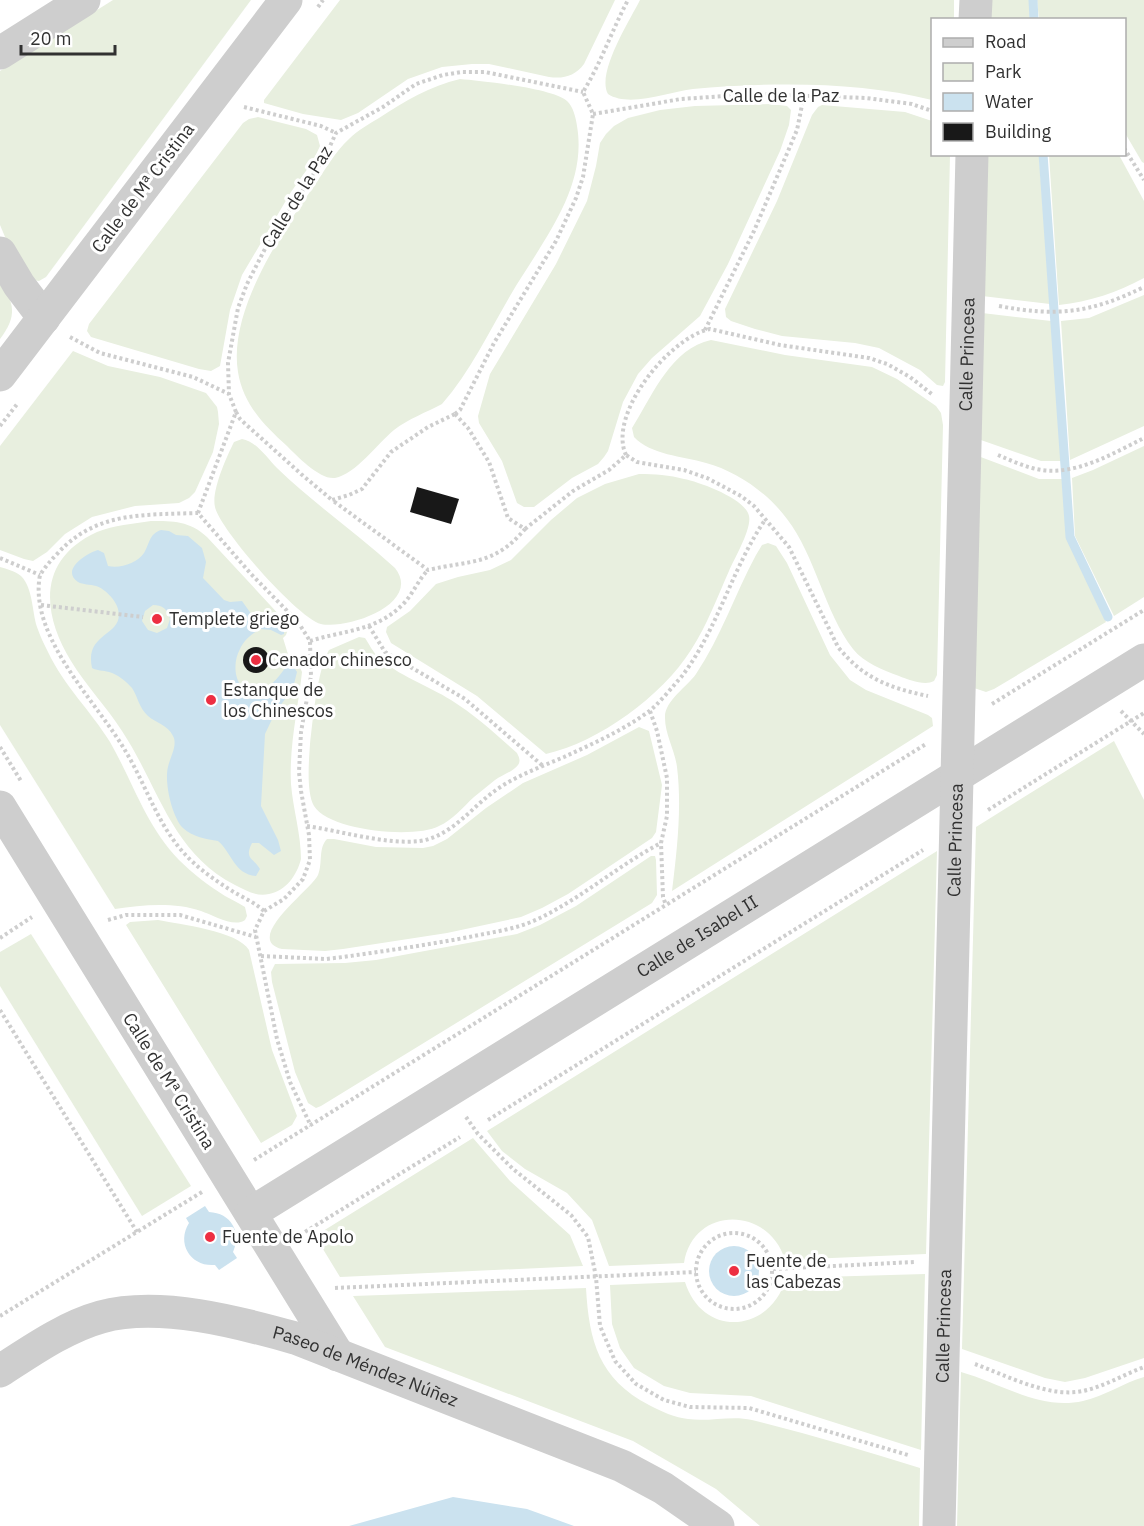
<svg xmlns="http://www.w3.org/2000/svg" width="1144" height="1526" font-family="'IBM Plex Sans',sans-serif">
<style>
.green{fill:#e8efdf}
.water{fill:#cbe2ef;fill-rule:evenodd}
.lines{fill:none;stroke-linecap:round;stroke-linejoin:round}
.stream{stroke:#cbe2ef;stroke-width:9}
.building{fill:#181818}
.path{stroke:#cecece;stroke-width:4;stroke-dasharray:3 3;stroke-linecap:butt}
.minor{stroke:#cecece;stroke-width:33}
.poi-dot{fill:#ed2f42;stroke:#fff;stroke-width:2}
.labels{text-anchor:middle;stroke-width:6;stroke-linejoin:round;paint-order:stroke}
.street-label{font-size:18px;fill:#313131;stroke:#fff}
.poi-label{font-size:18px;fill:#313131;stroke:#fff;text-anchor:start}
</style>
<rect width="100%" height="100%" fill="#fff"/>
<g class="green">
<polygon points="113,0 251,0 46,277 39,281 33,280 11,251 0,225 0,71"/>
<path d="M 340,0 L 615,0 L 584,64 C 575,76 564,79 549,77 L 489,64 L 472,64 L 442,67 L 408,79 L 358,113 L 341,120 L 303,114 L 264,103 L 264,100 Z"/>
<path d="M 640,0 L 954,0 L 954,19 L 932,20 L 932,100 C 859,81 769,82 693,89 C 669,92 629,108 608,94 C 596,73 630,20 640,0 Z"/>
<polygon points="990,0 1029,0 1030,19 989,20"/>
<polygon points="1037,0 1144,0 1144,163 1142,162 1125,133 1124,20 1039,19"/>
<path d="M 460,79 C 482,81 552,88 567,101 C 573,106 576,118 577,126 C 588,190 540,244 510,296 C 489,332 470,372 442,404 C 427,412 408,419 394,430 C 377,444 356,474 335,478 C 320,480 297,456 287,446 C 264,425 243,404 238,372 C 228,312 281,233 314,186 C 325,170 335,152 349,139 C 358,130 369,124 379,118 C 405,101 430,86 460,79 Z"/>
<polygon points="771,104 787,106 791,110 789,125 780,151 728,264 700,316 652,358 638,374 623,402 608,451 604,457 598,464 572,478 534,507 524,507 517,503 502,461 479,423 478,416 490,374 556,264 587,201 596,166 600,143 606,134 614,126 628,118 660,110 695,106"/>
<polygon points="822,105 905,112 932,121 932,154 950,155 945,382 943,386 937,385 920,370 879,348 855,343 782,336 755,329 731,321 726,317 725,309 777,201 812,115 818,107"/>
<polygon points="258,117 306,129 317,135 320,146 313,161 291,192 242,275 230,310 220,366 211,371 199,369 91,337 87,331 89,324 243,123 249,119"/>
<polygon points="986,155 1039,155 1050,304 982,296"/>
<path d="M 1049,155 L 1119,155 L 1144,201 L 1144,278 C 1118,292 1089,302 1059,305 Z"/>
<path d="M 0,279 C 14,304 18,315 0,339 Z"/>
<polygon points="1144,295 1144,426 1070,460 1061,321 1089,318"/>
<polygon points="982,313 1051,321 1062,461 1041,461 978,439"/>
<path d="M 711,340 L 785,355 L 872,367 L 897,379 L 936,406 L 941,413 L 943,425 L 937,675 L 934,681 C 925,686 909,680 899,676 C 883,670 864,663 853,649 C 825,613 815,555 787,519 C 768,493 736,471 706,463 C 682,456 651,455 634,437 L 632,428 L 635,423 C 653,394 672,348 711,340 Z"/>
<polygon points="73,351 108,366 160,377 206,393 217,407 218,412 219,424 213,452 195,492 189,498 179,503 135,506 92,517 65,534 47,552 33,561 24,559 0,550 0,446"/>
<path d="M 242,439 C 256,441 267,458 277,468 C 314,504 357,533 395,568 C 423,604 347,630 321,624 C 298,618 220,530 215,507 C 211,491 227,456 234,442 Z"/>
<polygon points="1144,446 1144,597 1114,616 1075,536 1072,478 1093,470"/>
<polygon points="978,456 1039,479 1062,479 1067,539 1106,622 994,689 986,692 974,688"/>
<path d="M 639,474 C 654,474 670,475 684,479 C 700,482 746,499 749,516 C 752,529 734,559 729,571 C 717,598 707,625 691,650 C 662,696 599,742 546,754 L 477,696 L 391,643 L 386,632 L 387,627 L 410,611 L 436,584 L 458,577 L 490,570 L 511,560 L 551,520 L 577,498 L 605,484 Z"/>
<path d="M 151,521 C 173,521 190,521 207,537 L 283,619 L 288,629 L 286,635 L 283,638 L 291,664 L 299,665 L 302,672 C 298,709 289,746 291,784 C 293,809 301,834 301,859 C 297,875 286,891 269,894 C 257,897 247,891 235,885 C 171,852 159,787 122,731 C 107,707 86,686 71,661 C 41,612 38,559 97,532 C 114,525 133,524 151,521 Z"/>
<path d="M 768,543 L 776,546 L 787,563 L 830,655 L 850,680 L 866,690 L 928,715 L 932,718 L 933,726 L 672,891 C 677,850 682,808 677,767 C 675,751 665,734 665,718 C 664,701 687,687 696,674 C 721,637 735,594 756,555 L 762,545 Z"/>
<path d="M 0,567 C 7,569 15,571 21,576 C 33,588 32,611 37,627 C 40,636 44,644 48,652 C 64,686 91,711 110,742 C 133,782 146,826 179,860 C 192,873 209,886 225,896 C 232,900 239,903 245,907 L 247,916 L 245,920 C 234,928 213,915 201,911 C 174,902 142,905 115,909 L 0,725 Z"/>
<path d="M 359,637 L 365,638 C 369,644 373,652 378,657 C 397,675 429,686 451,700 C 475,715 496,734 517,753 C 519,757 521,761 518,765 C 514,771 502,775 495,780 C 488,786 481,791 474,797 C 463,807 453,820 439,826 C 415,839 329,831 314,806 C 306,792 309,760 310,744 C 313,719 317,671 329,650 Z"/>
<path d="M 639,727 L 649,731 L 662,785 L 656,832 L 652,838 L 568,894 L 542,908 L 521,917 L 447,933 L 343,949 L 325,951 L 282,949 C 242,939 312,889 318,875 C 323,863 318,848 327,839 L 334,839 L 376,847 L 423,848 L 433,846 L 447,839 L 486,808 L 523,783 L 587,755 Z"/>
<polygon points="1114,741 1144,800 1144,1358 1085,1378 1065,1382 1045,1378 962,1349 976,827"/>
<path d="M 937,851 L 926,1254 L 785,1260 C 768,1205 693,1206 684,1263 L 609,1266 L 592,1220 L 567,1193 L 525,1169 L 502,1151 L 487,1131 Z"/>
<polygon points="651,856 655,856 656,860 657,895 652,903 321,1106 316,1108 308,1103 295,1072 272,982 271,972 275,964 345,963 376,960 517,934 540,925 576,906"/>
<path d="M 158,920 C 179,924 238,931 249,950 L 272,1050 L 297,1116 L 292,1125 L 261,1143 L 126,925 L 130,922 Z"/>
<polygon points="31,934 191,1186 142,1216 0,986 0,952"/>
<polygon points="473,1138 510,1181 570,1235 583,1266 340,1277 315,1236"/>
<path d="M 925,1274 L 921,1450 L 751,1396 L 690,1393 L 664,1386 L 634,1368 L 620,1348 L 612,1324 L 610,1285 L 685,1282 C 703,1339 771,1333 786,1278 Z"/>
<path d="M 586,1288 C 589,1341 599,1379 649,1405 C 660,1411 676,1418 688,1419 C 709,1422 732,1415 752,1420 C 809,1434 865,1451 920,1468 L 919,1526 L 760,1526 L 716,1489 L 633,1441 L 385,1347 L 353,1296 Z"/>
<path d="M 961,1372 C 1001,1383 1040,1411 1083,1401 C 1105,1396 1123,1383 1144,1377 L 1144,1526 L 957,1526 Z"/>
</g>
<g class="water">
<path d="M 161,530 L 169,531 L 176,535 L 188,536 L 202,548 L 206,562 L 203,578 L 224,600 L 230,602 L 242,601 L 252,615 L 268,616 L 284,630 L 284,634 L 281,635 L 271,630 L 260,629 C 252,634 244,640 240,649 C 230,667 236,699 263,689 C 274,685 280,674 287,666 L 293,666 L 297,672 L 293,688 L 275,713 L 265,734 L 261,806 L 278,840 L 281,851 L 274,855 L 259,843 L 252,843 C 244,859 253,857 260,869 L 256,876 C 234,874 232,853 218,841 C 207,839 192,837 183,828 C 172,817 164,782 168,767 C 170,757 178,745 173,736 C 168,725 156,723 148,716 C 139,708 138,697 132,688 C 127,682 117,674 109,672 C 103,670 97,671 92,668 C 84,631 125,637 118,609 C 116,600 104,588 96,586 C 90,584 83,585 78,582 C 60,570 87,553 98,550 L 104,553 L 108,566 C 120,569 137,563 144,553 C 150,543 149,534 161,530 ZM 153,605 C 162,605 168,609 170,619 L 167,628 L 157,633 L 148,630 L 142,621 L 145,611 Z"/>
<path d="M 205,1206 L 209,1212 C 231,1213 242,1232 233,1252 L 237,1258 L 219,1270 L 215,1265 C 191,1267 176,1244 189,1223 L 186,1218 Z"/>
<circle cx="734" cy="1271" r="25"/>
<polygon points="453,1497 527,1509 574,1526 349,1526"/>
</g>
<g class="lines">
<g class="stream">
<polyline points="1033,0 1034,20"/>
<polyline points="1043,154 1070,537 1108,617"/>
</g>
</g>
<g class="building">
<polygon points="417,487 459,499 451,524 410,512"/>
<circle cx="256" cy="660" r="13"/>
</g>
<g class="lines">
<g class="path">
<polyline points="318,7 323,0"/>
<polyline points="244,107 321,126 336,133"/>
<polyline points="593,114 681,99 756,94 866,98 912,104 932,111"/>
<polyline points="1124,148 1144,180"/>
<path d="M 999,306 C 1057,317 1091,313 1144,287"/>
<polyline points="705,330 754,231 797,130 804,95"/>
<polyline points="70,337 100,353 193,377 229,394"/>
<polyline points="236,412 240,419 301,474 332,500"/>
<path d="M 455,414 L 468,428 L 489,462 L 508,518 L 525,529 C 494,566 470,560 428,570 L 332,500 L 349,495 L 362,489 L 391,452 L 428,427 Z"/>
<path d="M 455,414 L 460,410 L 494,343 L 556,241 L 576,198 L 583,177 L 593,114 L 583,92 C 601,63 612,30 628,0"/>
<polyline points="0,426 18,403"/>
<path d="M 626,455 C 607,414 670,337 710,329 L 780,345 L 869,358 L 887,364 L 910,377 L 933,395"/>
<path d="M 998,455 C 1012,461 1027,468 1042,470 C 1077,475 1114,453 1144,438"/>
<polyline points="198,513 236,412 229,394 228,363 238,308 247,284 269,241 325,157 336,133 383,107 416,84 443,75 461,72 485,72 583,92"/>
<path d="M 525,529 L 573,491 L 609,470 L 626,455 L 637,462 L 684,470 L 707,478 L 741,496 L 754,506 L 789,547 L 838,647 C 864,679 890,688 928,696"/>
<polyline points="0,558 40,575"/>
<polyline points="41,605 143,617"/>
<polyline points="369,626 385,652 465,699 543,766"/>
<path d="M 310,641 C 341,631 375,631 400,607 C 412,597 417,581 428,570"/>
<polyline points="992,704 1144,610"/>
<polyline points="650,711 657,731 667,778 667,816 661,843 663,897 666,905"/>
<polyline points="1121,711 1144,734"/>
<polyline points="0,747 21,781"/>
<polyline points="988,810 1144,713"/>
<path d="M 307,826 C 341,831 386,845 420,841 C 454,836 474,803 502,786 C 521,774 543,766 564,757 C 592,744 622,731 648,712 C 657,706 674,685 682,676 C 718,629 732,568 765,520"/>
<path d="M 264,911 C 253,901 241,897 229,889 C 213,879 195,866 183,852 C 157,823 146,785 126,752 C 98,703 28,637 40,575 C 45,567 51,560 58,553 C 96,511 146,515 198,513 L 251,574 L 298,622 L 310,641 L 311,676 L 301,732 L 299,772 L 301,791 L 309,835 L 310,860 L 303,879 L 284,899 L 264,911 L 255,930 L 277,1039 L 290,1082 L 311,1126"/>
<polyline points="108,920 126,915 180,915 256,937"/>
<polyline points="0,938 32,917"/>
<path d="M 261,956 L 326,959 L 343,957 C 385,951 427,945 469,937 C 493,932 518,929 540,918 C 583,897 619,865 661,843"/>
<polyline points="0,1010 137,1232"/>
<polyline points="466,1117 478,1134 513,1169 571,1215 588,1237 596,1277 600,1326 615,1361 636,1384 664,1400 690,1407 749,1408 908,1455"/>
<polyline points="488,1120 923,850"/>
<polyline points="254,1160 926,744"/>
<circle cx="734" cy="1271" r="38"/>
<polyline points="300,1235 460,1137"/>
<polyline points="773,1269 914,1262"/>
<polyline points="335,1288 696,1272"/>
<polyline points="0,1316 202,1192"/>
<path d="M 975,1364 C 1008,1376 1052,1400 1087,1390 C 1107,1385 1125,1374 1144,1367"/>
</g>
<g class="minor">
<polyline points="975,20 976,0"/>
<polyline points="0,53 84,0"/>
<polyline points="0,253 19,285 44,318"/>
<polyline points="0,375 286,0"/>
<polyline points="0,807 338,1355"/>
<path id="s1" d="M 251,1213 L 1144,660"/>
<path id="s2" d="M 0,1371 C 31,1351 65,1327 101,1317 C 159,1301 238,1322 295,1338 L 622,1466 L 663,1488 L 718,1526"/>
<path id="s3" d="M 939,1526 L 972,154"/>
</g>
</g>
<g class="poi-dot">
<circle cx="157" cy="619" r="6"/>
<circle cx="256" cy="660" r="6"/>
<circle cx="211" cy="700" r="6"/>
<circle cx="210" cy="1237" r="6"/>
<circle cx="734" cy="1271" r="6"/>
</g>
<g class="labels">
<g class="street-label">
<text x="781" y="102">Calle de la Paz</text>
<text transform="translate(143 188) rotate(-53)" y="6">Calle de Mª Cristina</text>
<text transform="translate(297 197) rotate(-58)" y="6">Calle de la Paz</text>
<text dy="6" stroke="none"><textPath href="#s3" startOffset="1172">Calle Princesa</textPath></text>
<text dy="6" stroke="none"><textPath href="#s3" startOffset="686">Calle Princesa</textPath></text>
<text dy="6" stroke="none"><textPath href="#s1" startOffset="525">Calle de Isabel II</textPath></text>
<text transform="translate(169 1081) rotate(58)" y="6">Calle de Mª Cristina</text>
<text dy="6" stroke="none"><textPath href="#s3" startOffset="200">Calle Princesa</textPath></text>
<text dy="6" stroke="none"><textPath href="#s2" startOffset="388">Paseo de Méndez Núñez</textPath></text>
</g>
<g class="poi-label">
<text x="169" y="625">Templete griego</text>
<text x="268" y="666">Cenador chinesco</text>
<text x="223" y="696">Estanque de<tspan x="223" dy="21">los Chinescos</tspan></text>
<text x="222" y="1243">Fuente de Apolo</text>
<text x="746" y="1267">Fuente de<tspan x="746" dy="21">las Cabezas</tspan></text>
</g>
</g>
<rect x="931" y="18" width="195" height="138" fill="#ffffff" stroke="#adadad" stroke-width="1.5"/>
<rect x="943" y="38" width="30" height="9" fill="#cecece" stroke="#adadad" stroke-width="1.5"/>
<text x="985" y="48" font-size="18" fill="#313131">Road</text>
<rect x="943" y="63" width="30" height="18" fill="#e8efdf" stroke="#adadad" stroke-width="1.5"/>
<text x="985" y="78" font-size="18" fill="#313131">Park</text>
<rect x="943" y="93" width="30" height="18" fill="#cbe2ef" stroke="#adadad" stroke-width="1.5"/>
<text x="985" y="108" font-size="18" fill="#313131">Water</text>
<rect x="943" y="123" width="30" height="18" fill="#181818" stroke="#adadad" stroke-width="1.5"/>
<text x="985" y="138" font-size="18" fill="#313131">Building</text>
<path d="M21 45v9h94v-9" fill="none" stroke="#313131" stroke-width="3"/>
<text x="30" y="45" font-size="18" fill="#313131" stroke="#ffffff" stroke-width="4.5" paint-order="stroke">20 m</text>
</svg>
